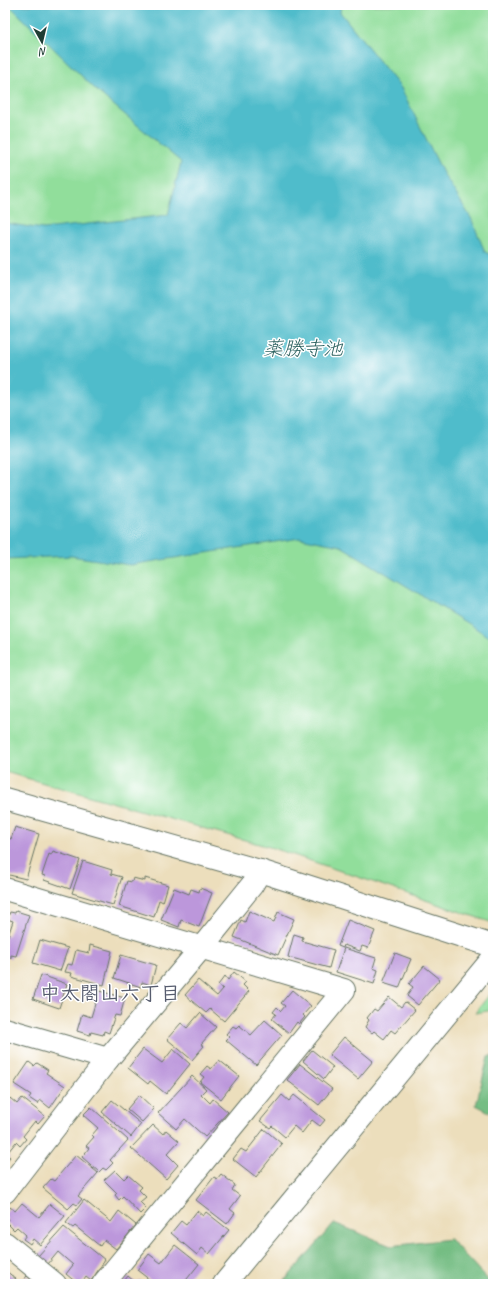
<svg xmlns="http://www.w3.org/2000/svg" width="498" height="1289" font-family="Caveat,'Klee One',sans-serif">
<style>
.green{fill:#91de9b;stroke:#588e68}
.forest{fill:#74bd83;stroke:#4a7d5c}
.water{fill:#50bccb;stroke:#387c80}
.building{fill:#bc97db}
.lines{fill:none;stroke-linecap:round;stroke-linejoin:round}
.minor-casing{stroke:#677564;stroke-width:24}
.tertiary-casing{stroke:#677564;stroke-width:24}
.minor{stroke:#fff;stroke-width:22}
.tertiary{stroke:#fff;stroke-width:22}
.labels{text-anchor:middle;stroke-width:3;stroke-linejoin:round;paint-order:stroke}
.water-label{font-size:20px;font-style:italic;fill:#2e6361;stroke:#fff}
.neighbourhood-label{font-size:20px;font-weight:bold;fill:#565c6e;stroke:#fff}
</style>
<rect width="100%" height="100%" fill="#fff"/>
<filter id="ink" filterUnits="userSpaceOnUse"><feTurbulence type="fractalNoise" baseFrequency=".025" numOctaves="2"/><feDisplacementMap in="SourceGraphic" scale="8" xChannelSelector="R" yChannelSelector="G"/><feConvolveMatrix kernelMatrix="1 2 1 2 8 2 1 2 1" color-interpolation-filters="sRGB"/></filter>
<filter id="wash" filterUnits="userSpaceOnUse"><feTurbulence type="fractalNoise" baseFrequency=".012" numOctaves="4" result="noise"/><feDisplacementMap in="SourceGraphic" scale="16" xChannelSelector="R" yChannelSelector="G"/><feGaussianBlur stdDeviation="0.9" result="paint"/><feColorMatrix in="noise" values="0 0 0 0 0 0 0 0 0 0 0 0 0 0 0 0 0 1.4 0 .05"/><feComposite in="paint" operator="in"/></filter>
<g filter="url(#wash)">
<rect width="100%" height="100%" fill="#ecdebc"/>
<g class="green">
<polygon points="5,5 493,5 493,923 273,848 5,772"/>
<polygon points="493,990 493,1010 475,1013"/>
</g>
<g class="forest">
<polygon points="493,1055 493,1114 476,1105 488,1057"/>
<polygon points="334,1223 391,1246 450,1239 492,1284 282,1284"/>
</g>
<polygon class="water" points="9,5 341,5 340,12 401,88 443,173 471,218 485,252 493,256 493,639 341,546 300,538 130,565 71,556 5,559 5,223 43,229 168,215 181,162 97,91"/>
<g id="blocks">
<g class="building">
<polygon points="15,827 39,834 26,879 5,874 5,849 8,838 11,839"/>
<polygon points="53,851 80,860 70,889 44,880 45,876 42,875 49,854 51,855"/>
<polygon points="83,861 112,870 111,874 122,877 113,905 72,893"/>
<polygon points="133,878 145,881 145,878 168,885 163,902 159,900 154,917 119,906 127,881 132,882"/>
<polygon points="174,888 189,894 191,889 199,892 200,888 212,893 199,927 181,920 179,927 161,920"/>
<polygon points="16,911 29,915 16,956 11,955 11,958 5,957 5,935 8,936 13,921 7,919 10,912 15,913"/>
<polygon points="249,911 274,922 278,912 294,919 278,955 234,937 241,920 245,922"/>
<polygon points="348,920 375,931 368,948 362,946 360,951 344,945 343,948 338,946"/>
<polygon points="294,934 303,937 302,941 334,950 329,968 288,957"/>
<polygon points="40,940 68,948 60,971 33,963"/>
<polygon points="90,945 112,951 104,985 71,976 72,973 65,972 68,964 72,965 76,950 89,953"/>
<polygon points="344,948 376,958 373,968 378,970 374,984 336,972"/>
<polygon points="395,953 411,959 399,988 383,983"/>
<polygon points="121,955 156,965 151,985 142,982 141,987 114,978"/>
<polygon points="424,966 440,979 418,1005 407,996 413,987 409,984"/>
<polygon points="234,972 246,982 243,985 249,991 224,1021 210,1009 206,1013 185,995 198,980 217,996 223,989 218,985 225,976 228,980"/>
<polygon points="41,975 67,984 59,1008 33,999"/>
<polygon points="292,990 311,1006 303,1015 305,1017 299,1024 297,1022 289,1033 272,1019 276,1014 273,1012 277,1007 281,1011 285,1006 281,1003"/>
<polygon points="99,991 125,998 120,1016 115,1015 109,1033 104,1031 103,1035 91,1032 90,1035 77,1031 82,1014 91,1017"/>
<polygon points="389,997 401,1007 405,1002 415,1010 395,1033 391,1030 384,1039 374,1031 372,1033 365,1027 369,1020 367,1018 374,1009 377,1011"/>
<polygon points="200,1013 216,1027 201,1044 204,1046 192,1060 167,1039 181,1023 187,1028"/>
<polygon points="265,1020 282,1035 256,1065 226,1040 229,1037 226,1034 233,1026 236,1028 239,1025 251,1035"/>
<polygon points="344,1037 373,1061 358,1079 329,1055"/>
<polygon points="143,1049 162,1063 173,1049 190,1064 166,1094 150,1081 148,1084 128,1068"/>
<polygon points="312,1050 333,1067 324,1079 303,1061"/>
<polygon points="219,1060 239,1076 221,1099 200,1082 204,1077 200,1074 207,1066 211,1069"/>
<polygon points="29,1062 34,1066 37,1063 48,1070 46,1073 65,1086 50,1108 40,1100 38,1104 29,1098 31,1095 14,1084"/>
<polygon points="300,1064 332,1089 319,1105 287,1080"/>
<polygon points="5,1069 9,1070 6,1086 5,1086"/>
<polygon points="192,1076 206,1089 201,1094 210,1103 213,1099 228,1112 205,1137 185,1119 176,1129 158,1113"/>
<polygon points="139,1095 154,1109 142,1122 127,1109"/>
<polygon points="282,1095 289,1101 294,1095 325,1120 320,1126 312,1120 302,1133 294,1126 285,1137 272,1126 270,1128 260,1121"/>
<polygon points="10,1098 17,1104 22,1098 45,1116 38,1124 35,1121 23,1136 26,1139 20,1146 16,1142 8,1152 5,1150 5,1104"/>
<polygon points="112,1100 141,1124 131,1137 102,1112"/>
<polygon points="91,1107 128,1140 110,1160 113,1163 106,1170 103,1168 99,1172 82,1157 89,1148 86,1146 94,1137 92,1135 98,1128 83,1115"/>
<polygon points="153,1125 163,1134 166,1130 179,1141 167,1154 178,1165 166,1179 131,1148"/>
<polygon points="264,1129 282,1144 256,1177 233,1159 241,1149 246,1152"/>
<polygon points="5,1153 10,1157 5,1163"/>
<polygon points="76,1155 98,1173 78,1196 82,1199 77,1205 74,1203 68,1209 43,1188 51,1179 54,1181"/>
<polygon points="115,1170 124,1179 128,1175 142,1187 139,1190 146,1197 140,1202 146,1208 140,1214 123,1196 119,1200 115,1195 117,1193 104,1180"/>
<polygon points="221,1174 235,1185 232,1190 240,1196 230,1209 235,1213 227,1224 196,1200 214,1177 217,1179"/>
<polygon points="84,1200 111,1222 119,1211 136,1225 116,1249 104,1240 100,1246 75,1226 73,1228 66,1223"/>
<polygon points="22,1203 39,1217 50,1204 65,1216 40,1245 33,1239 30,1244 23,1239 26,1235 17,1227 14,1230 6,1222 8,1219 5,1217 5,1213 10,1207 15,1211"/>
<polygon points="197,1211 203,1216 206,1212 229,1230 209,1254 202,1248 197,1255 171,1233 181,1221 186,1225"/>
<polygon points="64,1227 105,1260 91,1281 86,1277 81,1284 78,1284 66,1274 73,1265 58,1252 48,1264 38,1256"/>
<polygon points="175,1245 199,1264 183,1284 155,1284 137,1270 149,1254 161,1263"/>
<polygon points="5,1270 16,1279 13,1284 5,1284"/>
<polygon points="27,1276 37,1284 20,1284"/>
<polygon points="128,1276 136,1283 139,1280 144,1284 122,1284"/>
</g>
</g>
</g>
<g filter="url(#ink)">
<use href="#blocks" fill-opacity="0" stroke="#677564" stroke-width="1"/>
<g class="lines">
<g class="minor-casing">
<g id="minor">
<polyline points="5,889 344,990 103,1284"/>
<polyline points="5,1029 108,1059"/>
<polyline points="5,1192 108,1059 202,947 252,885 260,871"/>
<polyline points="5,1243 55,1284"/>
</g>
</g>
<g class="tertiary-casing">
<g id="tertiary">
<polyline points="5,799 260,871 493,946"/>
<polyline points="224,1284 493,958"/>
</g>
</g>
<use href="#minor" class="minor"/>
<use href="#tertiary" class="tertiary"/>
</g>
</g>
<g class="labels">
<g class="water-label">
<text x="303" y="355">薬勝寺池</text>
</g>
<g class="neighbourhood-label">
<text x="110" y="1000">中太閤山六丁目</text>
</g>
</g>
<rect width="498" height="1289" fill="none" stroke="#fff" stroke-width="20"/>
<g transform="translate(42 42) rotate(172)" stroke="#ffffff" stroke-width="3" paint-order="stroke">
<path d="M0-3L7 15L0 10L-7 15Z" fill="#1f3d34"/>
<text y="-6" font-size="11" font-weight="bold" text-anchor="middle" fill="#1f3d34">N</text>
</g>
</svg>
